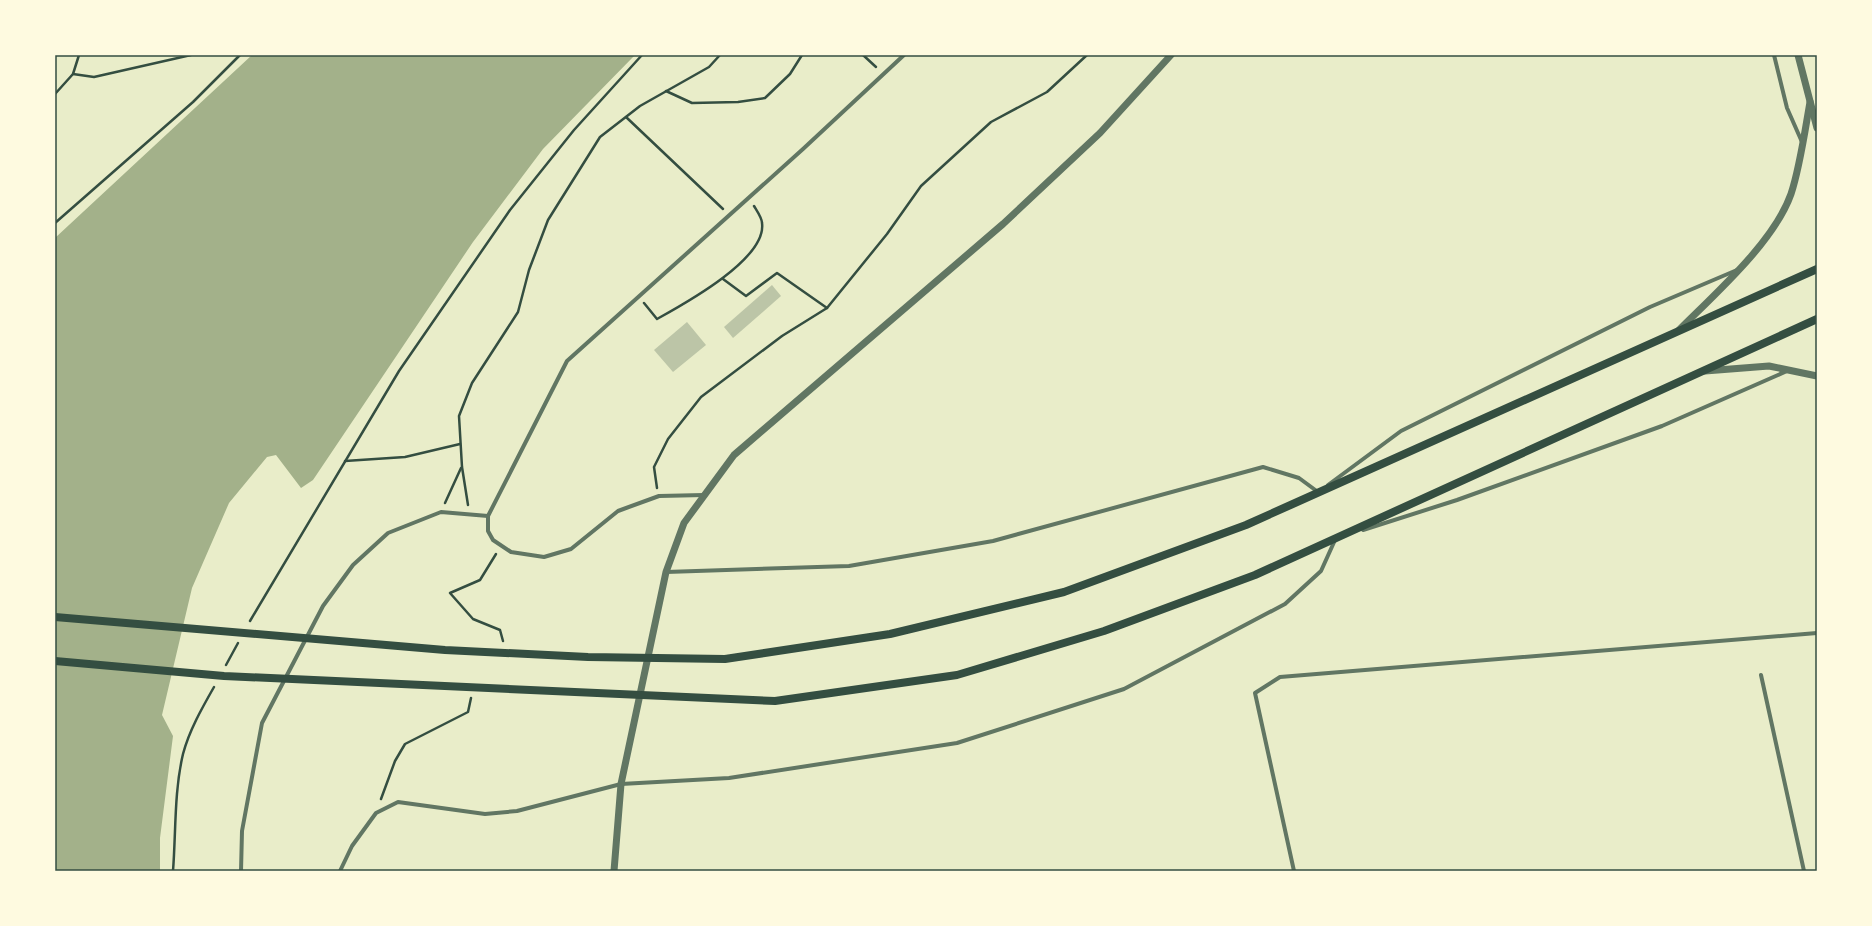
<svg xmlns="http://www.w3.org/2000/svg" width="1872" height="926" font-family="Figtree,sans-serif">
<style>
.water{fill:#a3b18a}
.building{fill:#bcc5a7}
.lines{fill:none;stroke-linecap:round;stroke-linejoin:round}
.path{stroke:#344e41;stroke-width:2.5}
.minor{stroke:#617663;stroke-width:4}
.tertiary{stroke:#617663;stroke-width:7}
.secondary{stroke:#344e41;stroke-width:8}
.neatline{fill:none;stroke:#344e41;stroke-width:1.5}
</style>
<rect width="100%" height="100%" fill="#e9edc9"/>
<polygon class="water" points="252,55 635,55 543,149 473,242 313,480 301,488 276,455 267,457 229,503 192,588 162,715 173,736 160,838 160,871 55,871 55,238"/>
<g class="building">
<polygon points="772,285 781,296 733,338 724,327"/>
<polygon points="687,322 706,345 673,372 654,350"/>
</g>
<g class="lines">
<g class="path">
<polyline points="863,55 876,67"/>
<polyline points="73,74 94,77 191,55"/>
<polyline points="666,91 692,103 738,102 765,98 790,74 802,55"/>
<polyline points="55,94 73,74 79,55"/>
<polyline points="626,117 723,209"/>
<polyline points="55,223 193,102 240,55"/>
<polyline points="723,279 746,296 777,273 827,308"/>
<path d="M 644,303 L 657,319 C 684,304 767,259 762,223 C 762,218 757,211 754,206"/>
<polyline points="345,461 405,457 460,444"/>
<polyline points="657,488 654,467 668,439 701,397 782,336 827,308 887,234 921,186 991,122 1047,92 1087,55"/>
<polyline points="445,503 461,468"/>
<polyline points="468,505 462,467 459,416 472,383 518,312 529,270 548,220 600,137 640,106 709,67 720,55"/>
<polyline points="496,554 480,580 450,593 473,619 500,630 503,641"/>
<polyline points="250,621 399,371 510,210 574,130 642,55"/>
<polyline points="226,665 238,643"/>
<polyline points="381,799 395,761 405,744 468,712 471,698"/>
<path d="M 173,871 C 176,833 174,792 183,754 C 189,731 202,708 214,687"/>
</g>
<g class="minor">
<polyline points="1774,55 1787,108 1802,142"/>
<polyline points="1328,485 1401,431 1650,307 1737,270"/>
<polyline points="704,495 659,496 618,511 571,549 544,557 511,552 493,540 488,531 488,516 567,361 803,149 904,55"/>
<polyline points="1363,530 1457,500 1662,426 1787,371"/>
<polyline points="666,572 849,566 993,541 1263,467 1299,478 1318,492"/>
<polyline points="1761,675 1804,871"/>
<polyline points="241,871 242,831 262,723 323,606 353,565 388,533 441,512 488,516"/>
<polyline points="340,871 352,846 376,813 398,802 485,814 517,811 621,784 729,778 957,743 1124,689 1285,604 1321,571 1335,540"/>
<polyline points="1294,871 1255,693 1280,677 1817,633"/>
</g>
<g class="tertiary">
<polyline points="1798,55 1817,128"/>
<path d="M 1679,330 C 1715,294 1774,242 1791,194 C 1800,167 1805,130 1810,102"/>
<polyline points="1705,371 1769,366 1817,376"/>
<polyline points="614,871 621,784 666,572 684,523 734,455 1003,224 1100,133 1171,55"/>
</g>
<g class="secondary">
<polyline points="55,617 445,650 588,657 725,659 890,634 1064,592 1246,525 1817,269"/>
<polyline points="55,661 224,676 775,701 957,675 1104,631 1255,575 1817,319"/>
</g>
</g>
<rect width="1872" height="926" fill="none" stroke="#fefae0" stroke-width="112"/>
<rect x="56" y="56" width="1760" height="814" class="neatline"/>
</svg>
